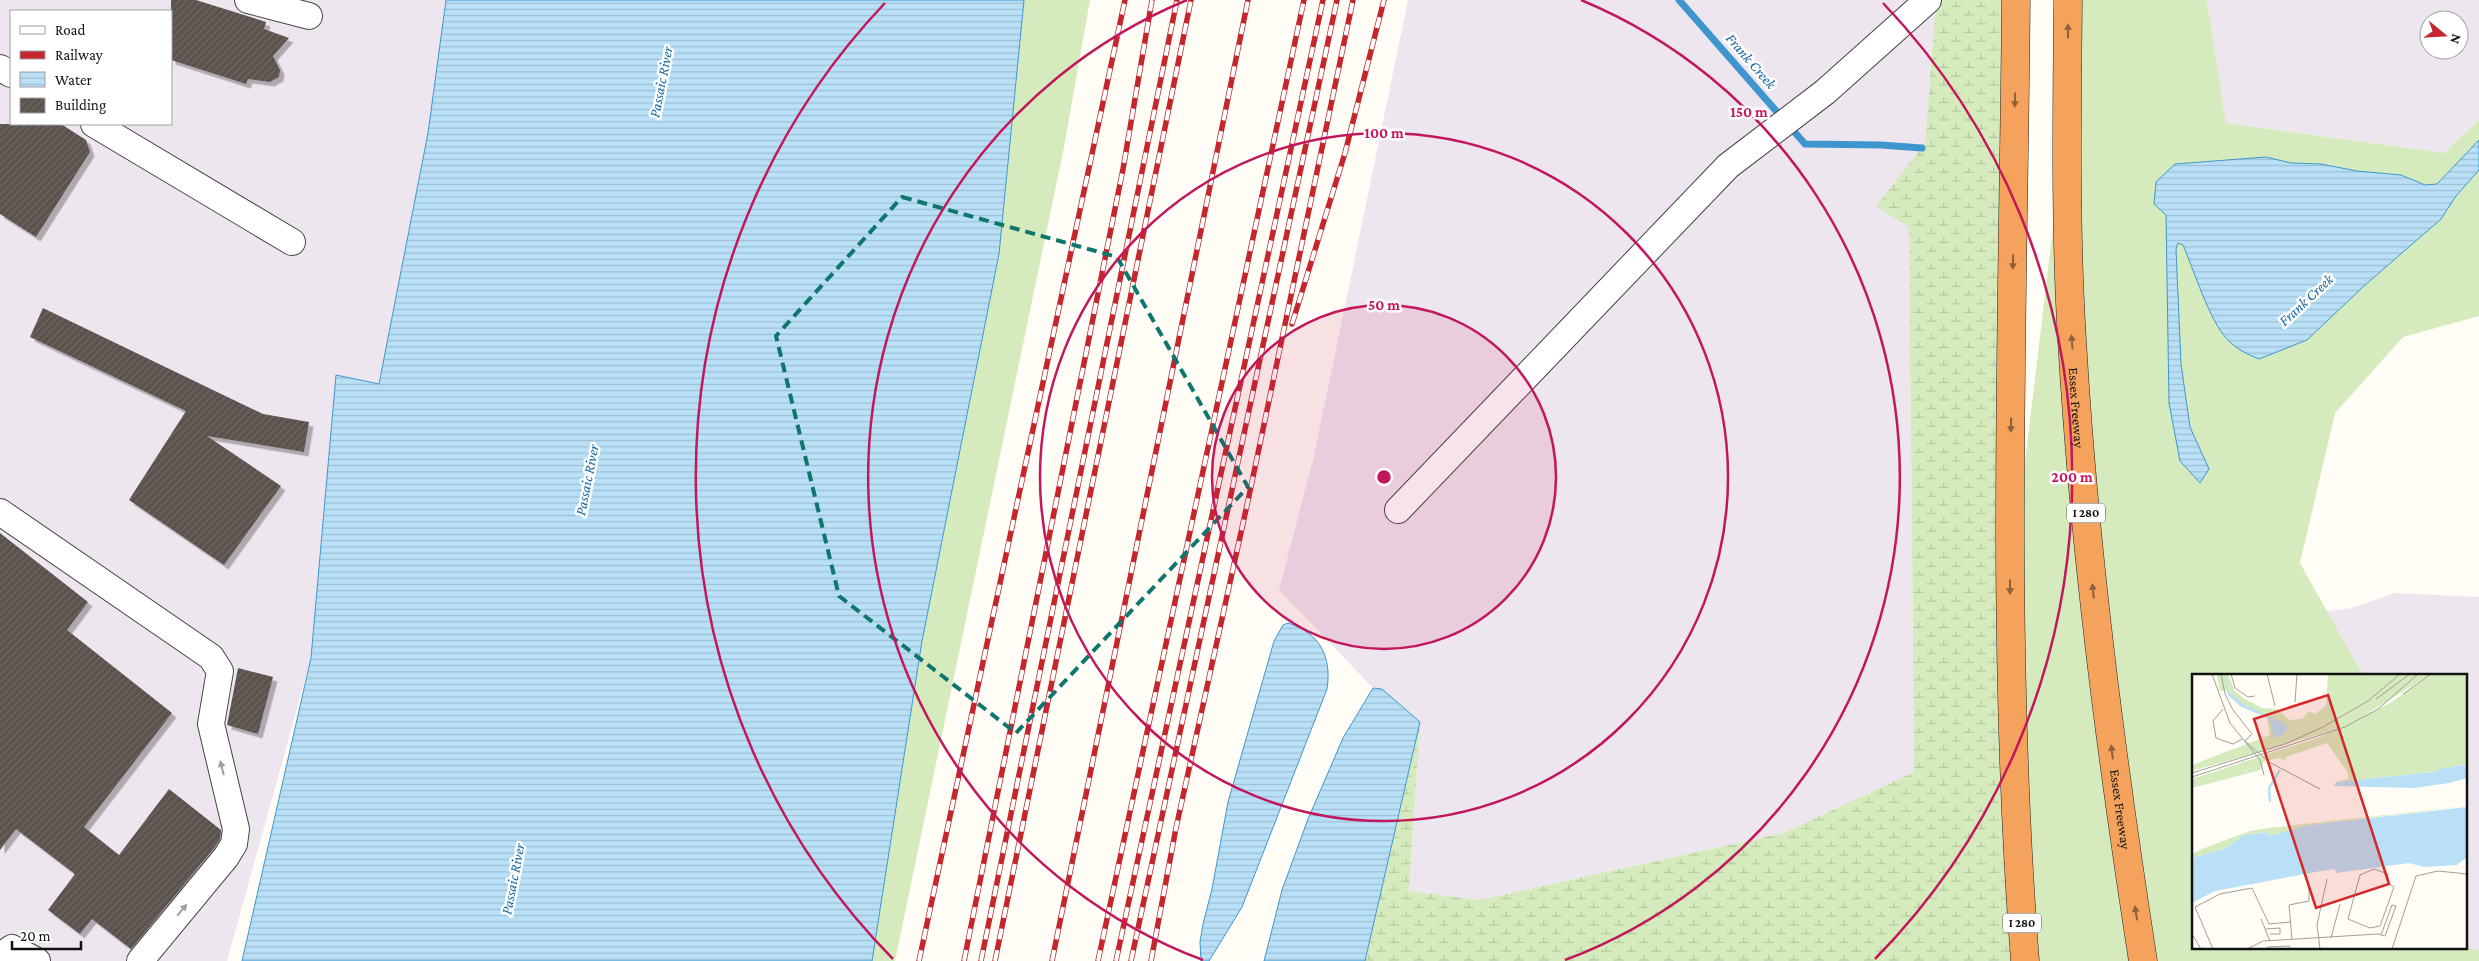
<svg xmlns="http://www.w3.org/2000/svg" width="2479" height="961" font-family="'Crimson Pro',serif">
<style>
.industrial{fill:#eee6ef;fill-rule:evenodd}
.grass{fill:#d5ebbd}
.wetland{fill:url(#wetland-marsh)}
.water{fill:url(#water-rules);stroke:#3f96cf}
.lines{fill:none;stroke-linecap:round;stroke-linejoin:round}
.stream{stroke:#3f96cf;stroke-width:7}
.building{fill:url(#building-hatch);filter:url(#shadow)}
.minor-casing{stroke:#444;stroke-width:28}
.highway-casing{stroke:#222;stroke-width:29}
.minor{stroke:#fff;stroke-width:26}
.highway{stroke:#f5a25d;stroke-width:28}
.rail-casing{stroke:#c4262e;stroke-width:5.5}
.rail{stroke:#fff;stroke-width:4;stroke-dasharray:11;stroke-linecap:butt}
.oneway{fill:#8e613b}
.oneway2{fill:#a0a0a0}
.marked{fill:none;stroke:#0f766e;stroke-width:4;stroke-dasharray:10 6;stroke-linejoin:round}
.ring{fill:none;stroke:#c2185b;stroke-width:2.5}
.labels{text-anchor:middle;stroke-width:5;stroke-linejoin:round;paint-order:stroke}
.shield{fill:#fff;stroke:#585858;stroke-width:1}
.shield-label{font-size:12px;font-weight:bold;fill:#111}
.street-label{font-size:14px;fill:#111;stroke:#fff}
.water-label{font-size:15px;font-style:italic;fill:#1768a6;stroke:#fff}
.inset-river{fill:none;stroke:#b9e0f7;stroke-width:2.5}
.inset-road{fill:none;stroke:#a09f9a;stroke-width:1}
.view{fill:#d62828;fill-opacity:0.15;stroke:#d62828;stroke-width:2.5}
.inset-edge{fill:none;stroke:#111;stroke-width:2.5}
.centre{fill:#c2185b;stroke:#fff;stroke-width:2.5}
.ring-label{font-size:15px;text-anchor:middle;font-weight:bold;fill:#c2185b;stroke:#fff;stroke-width:5;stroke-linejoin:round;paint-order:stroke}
</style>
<defs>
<pattern id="wetland-marsh" width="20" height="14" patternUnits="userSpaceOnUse" patternTransform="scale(1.25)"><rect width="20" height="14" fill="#d5ebbd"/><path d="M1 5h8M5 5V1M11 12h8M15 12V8" fill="none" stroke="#b6c8a1"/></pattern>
<pattern id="water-rules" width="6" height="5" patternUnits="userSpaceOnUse" patternTransform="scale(1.25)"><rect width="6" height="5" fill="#b9e0f7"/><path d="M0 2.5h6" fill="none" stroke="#9ebfd3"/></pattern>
<pattern id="building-hatch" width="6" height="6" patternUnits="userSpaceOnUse" patternTransform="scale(1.25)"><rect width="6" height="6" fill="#5a524d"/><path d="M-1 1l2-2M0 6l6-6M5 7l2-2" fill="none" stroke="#6d6662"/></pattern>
<filter id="shadow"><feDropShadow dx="4.5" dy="4.5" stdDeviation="0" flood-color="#0004"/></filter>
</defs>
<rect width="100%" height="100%" fill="#fffdf5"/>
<g class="industrial">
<path d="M 0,0 L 446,0 L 428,133 L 379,385 L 336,376 L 311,658 L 227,961 L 0,961 ZM 11,11 L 171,11 L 171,124 L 11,124 Z"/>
<polygon points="1408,0 1936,0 1925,144 1909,227 1914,772 1783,833 1479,900 1409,892 1420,722 1382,689 1373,688 1279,590 1314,456"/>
<path d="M 2207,0 L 2479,0 L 2479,120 L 2444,153 L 2226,123 ZM 2429,20 L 2459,20 L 2459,50 L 2429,50 Z"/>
<polygon points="2394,593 2479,597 2479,951 2465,946 2465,675 2251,675 2250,621 2352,608"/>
</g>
<g class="grass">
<polygon points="1024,0 1090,0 1064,147 895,961 872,961 922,641 999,254"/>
<polygon points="2080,0 2207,0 2226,123 2444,153 2479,120 2479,316 2403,337 2335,413 2300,563 2362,674 2193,675 2193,947 2465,946 2479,951 2479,961 2032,961 2014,555"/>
</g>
<polygon class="wetland" points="1936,0 2015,0 2025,961 1365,961 1420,722 1409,891 1479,900 1783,833 1914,772 1909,227 1876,206 1925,144"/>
<g class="water">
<polygon points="446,0 1024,0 999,254 922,641 872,961 242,961 311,658 336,375 379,384 428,133"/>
<path d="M 2479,140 L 2479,170 L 2456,196 L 2441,219 L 2364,286 L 2307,340 L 2259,359 C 2247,354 2236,349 2227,339 C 2209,320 2194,270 2183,245 L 2178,243 L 2176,249 L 2181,364 L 2190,427 L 2209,469 L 2200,483 L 2180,461 L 2169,403 L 2166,215 L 2154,204 L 2156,182 L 2175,164 L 2266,157 L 2291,163 L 2321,164 L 2357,171 L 2401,175 L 2425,185 L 2437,184 Z"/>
<path d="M 1288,623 C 1320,633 1332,657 1327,689 L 1242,907 L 1209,961 L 1201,961 L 1200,942 L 1203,924 L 1212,889 L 1228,802 L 1274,641 L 1283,625 Z"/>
<polygon points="1373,688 1382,689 1420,722 1365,961 1264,961 1282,890 1308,819 1343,738"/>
</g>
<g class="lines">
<polyline class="stream" points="1679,0 1805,144 1881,145 1922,148"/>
</g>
<g class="building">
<polygon points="171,0 196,0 266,22 264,29 289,38 273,56 280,70 279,77 270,82 248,79 246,84 171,60"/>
<polygon points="0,124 61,124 86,140 90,152 36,237 0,214"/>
<polygon points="43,308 263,414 309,422 304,452 207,436 281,486 224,565 129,500 186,411 30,337"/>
<polygon points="0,533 88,602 67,630 172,713 84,827 119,855 169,789 221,830 220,839 214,848 131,949 92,919 80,934 48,910 75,874 16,829 0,850"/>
<polygon points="238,668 273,677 258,734 227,725"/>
</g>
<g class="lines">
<g class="minor-casing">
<g id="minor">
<polyline points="248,0 309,16"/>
<polyline points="0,68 11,74"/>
<polyline points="94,124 292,242"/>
<polyline points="1398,510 1728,166 1825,92 1928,0"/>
<polyline points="0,512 211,657 220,671 211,724 236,829 234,844 226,857 140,961"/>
<polyline points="0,960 6,952 12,948 37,961"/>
</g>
</g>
<g class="highway-casing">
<g id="highway">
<path d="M 2016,0 C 2013,320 2000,641 2025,961"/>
<path id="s1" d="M 2068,0 C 2067,113 2065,227 2072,340 C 2084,548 2111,755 2143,961"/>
</g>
</g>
<use href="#minor" class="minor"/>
<use href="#highway" class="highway"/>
<g class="rail-casing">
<g id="rail">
<polyline points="1292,324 1345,153 1384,0"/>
<polyline points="919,961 1125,0"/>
<polyline points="964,961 1123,169 1152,0"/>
<polyline points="981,961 1177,0"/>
<polyline points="995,961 1191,0"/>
<polyline points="1052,961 1248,0"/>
<polyline points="1098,961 1304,0"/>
<polyline points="1116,961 1323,0"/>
<polyline points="1131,961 1337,0"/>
<polyline points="1151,961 1176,828 1249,496 1353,0"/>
</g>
</g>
<use href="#rail" class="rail"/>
</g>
<defs><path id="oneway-solid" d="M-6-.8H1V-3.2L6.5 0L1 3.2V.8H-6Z" transform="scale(1.25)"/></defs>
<g class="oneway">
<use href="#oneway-solid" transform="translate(2068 31) rotate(-90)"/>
<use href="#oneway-solid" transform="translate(2015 100) rotate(91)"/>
<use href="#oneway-solid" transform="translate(2013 262) rotate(91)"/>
<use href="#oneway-solid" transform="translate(2072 342) rotate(-94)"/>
<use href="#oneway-solid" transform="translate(2011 425) rotate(91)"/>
<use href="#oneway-solid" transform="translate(2010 587) rotate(90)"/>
<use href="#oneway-solid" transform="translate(2093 591) rotate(-96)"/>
<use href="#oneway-solid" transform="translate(2112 752) rotate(-97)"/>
<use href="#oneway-solid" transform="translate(2136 913) rotate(-99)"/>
</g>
<g class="oneway2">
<use href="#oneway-solid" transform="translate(222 768) rotate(-104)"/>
<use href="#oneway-solid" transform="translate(182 910) rotate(-50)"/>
</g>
<path class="marked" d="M 902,197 L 1117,257 L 1248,487 L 1016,733 L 839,596 L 776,336 Z"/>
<circle cx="1384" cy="477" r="172" fill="#c2185b" fill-opacity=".12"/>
<g class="ring">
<circle cx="1384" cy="477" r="172"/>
<circle cx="1384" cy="477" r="344"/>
<path d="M1203 960A516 516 0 0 1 1187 0M1581 0A516 516 0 0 1 1565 960"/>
<path d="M893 959A688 688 0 0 1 885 3M1883 3A688 688 0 0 1 1875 959"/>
</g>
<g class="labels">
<g class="shield">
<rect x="2067" y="503.5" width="38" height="19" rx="4"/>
<rect x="2003" y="913.5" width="38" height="19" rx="4"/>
</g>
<g class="shield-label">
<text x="2086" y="517">I 280</text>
<text x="2022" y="927">I 280</text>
</g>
<g class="street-label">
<text dy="5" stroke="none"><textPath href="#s1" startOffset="408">Essex Freeway</textPath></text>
<text dy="5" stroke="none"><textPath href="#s1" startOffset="812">Essex Freeway</textPath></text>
</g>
<g class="water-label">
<text transform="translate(1751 61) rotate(49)" y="5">Frank Creek</text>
<text transform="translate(661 82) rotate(-79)" y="5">Passaic River</text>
<text transform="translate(2306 300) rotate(-43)" y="5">Frank Creek</text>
<text transform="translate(587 480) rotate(-79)" y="5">Passaic River</text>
<text transform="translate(513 879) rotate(-79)" y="5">Passaic River</text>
</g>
</g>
<g transform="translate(2192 674)">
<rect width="275" height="275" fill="#fffdf5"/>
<path d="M 25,0 L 36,0 L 42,16 L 51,24 L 70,34 L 85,35 L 97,46 L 110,45 L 117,37 L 123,40 L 134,32 L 136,0 L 239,0 L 153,53 L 0,97 L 0,91 L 78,61 L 75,44 L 48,32 L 34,17 L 28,17 ZM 274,132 L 118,151 L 77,162 L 76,158 L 64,159 L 52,161 L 32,175 L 0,184 L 0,180 L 10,175 L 58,157 L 77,154 Z" fill="#d5ebbd"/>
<path d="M 239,0 L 275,0 L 275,91 L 260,92 L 257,96 L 252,93 L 241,98 L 144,108 L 156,105 L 156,99 L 135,69 L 94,83 L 93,86 L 87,84 L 71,88 L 70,95 L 65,97 L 0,114 L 0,105 L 128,63 L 198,29 Z" fill="#d5ebbd"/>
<path d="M 31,0 L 37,18 L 51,30 L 93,50 L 95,55 L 89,62 L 105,57 L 82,64 L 77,44 L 48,32 L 36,21 ZM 275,91 L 275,104 L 257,109 L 222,114 L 142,112 L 144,108 L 241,98 L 252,93 L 257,96 L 260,92 ZM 275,133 L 275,183 L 265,191 L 232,193 L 217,189 L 144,199 L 143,195 L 123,198 L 23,217 L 0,229 L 0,184 L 32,175 L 52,161 L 76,158 L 77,162 L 118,151 Z" fill="#b9e0f7"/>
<path class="inset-river" d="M 78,128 L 77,114 L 88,96"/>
<path class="inset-road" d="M 20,0 L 38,49 L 68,86 L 72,101M 29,0 L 33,20 L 41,36 L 60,60 L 53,67M 39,0 L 43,14 L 56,23 L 63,22M 75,0 L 83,32M 211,20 L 239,0M 184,25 L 218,0M 103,28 L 105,0M 31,35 L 21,47 L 24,64 L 41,70 L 50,65M 53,67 L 77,88 L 128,115M 0,99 L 93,70 L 131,53 L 176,27 L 208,0M 0,103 L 153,53 L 186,35 L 226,0M 182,195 L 196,200 L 196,209 L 202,213 L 188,252 L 178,254 L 156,245 L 168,201 ZM 69,245 L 78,267M 74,255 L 88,254 L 88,260 L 78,260M 0,260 L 9,275M 139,264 L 148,230M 100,266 L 97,231 L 117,227 L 117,210M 75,273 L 97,272 L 98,275M 21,275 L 3,233 L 28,220 L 60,214 L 77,250 L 99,248M 55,275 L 71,267 L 186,260 L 193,262 L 204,232 L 200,231 L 189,261M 128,275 L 125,251 L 135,205M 200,275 L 224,202 L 246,197 L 275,200"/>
<path class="view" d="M 136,21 L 197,210 L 124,234 L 62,45 Z"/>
<rect width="275" height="275" class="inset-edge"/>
</g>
<circle cx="1384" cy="477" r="8" class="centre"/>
<g class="ring-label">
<text x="1749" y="117">150 m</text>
<text x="1384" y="138">100 m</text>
<text x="1384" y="310">50 m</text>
<text x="2072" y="482">200 m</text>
</g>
<rect x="10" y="10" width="162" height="115" fill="#ffffff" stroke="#a0a0a0"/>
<rect x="20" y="26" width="25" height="8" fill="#ffffff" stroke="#a0a0a0"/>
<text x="55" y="35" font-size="15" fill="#111111">Road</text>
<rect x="20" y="51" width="25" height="8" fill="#c4262e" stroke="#a0a0a0"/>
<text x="55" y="60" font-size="15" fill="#111111">Railway</text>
<rect x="20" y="72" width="25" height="15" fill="url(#water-rules)" stroke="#a0a0a0"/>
<text x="55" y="85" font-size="15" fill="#111111">Water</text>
<rect x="20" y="98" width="25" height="15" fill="url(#building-hatch)" stroke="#a0a0a0"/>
<text x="55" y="110" font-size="15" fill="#111111">Building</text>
<g transform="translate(2444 35) rotate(108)"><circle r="24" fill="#ffffff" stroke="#a0a0a0"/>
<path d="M0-4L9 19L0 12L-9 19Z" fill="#c4262e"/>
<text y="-8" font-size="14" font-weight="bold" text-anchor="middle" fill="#111111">N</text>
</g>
<path d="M12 941v8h69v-8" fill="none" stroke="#111111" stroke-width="2.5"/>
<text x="20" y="941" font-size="15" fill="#111111" stroke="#ffffff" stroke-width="4" paint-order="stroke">20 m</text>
</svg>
